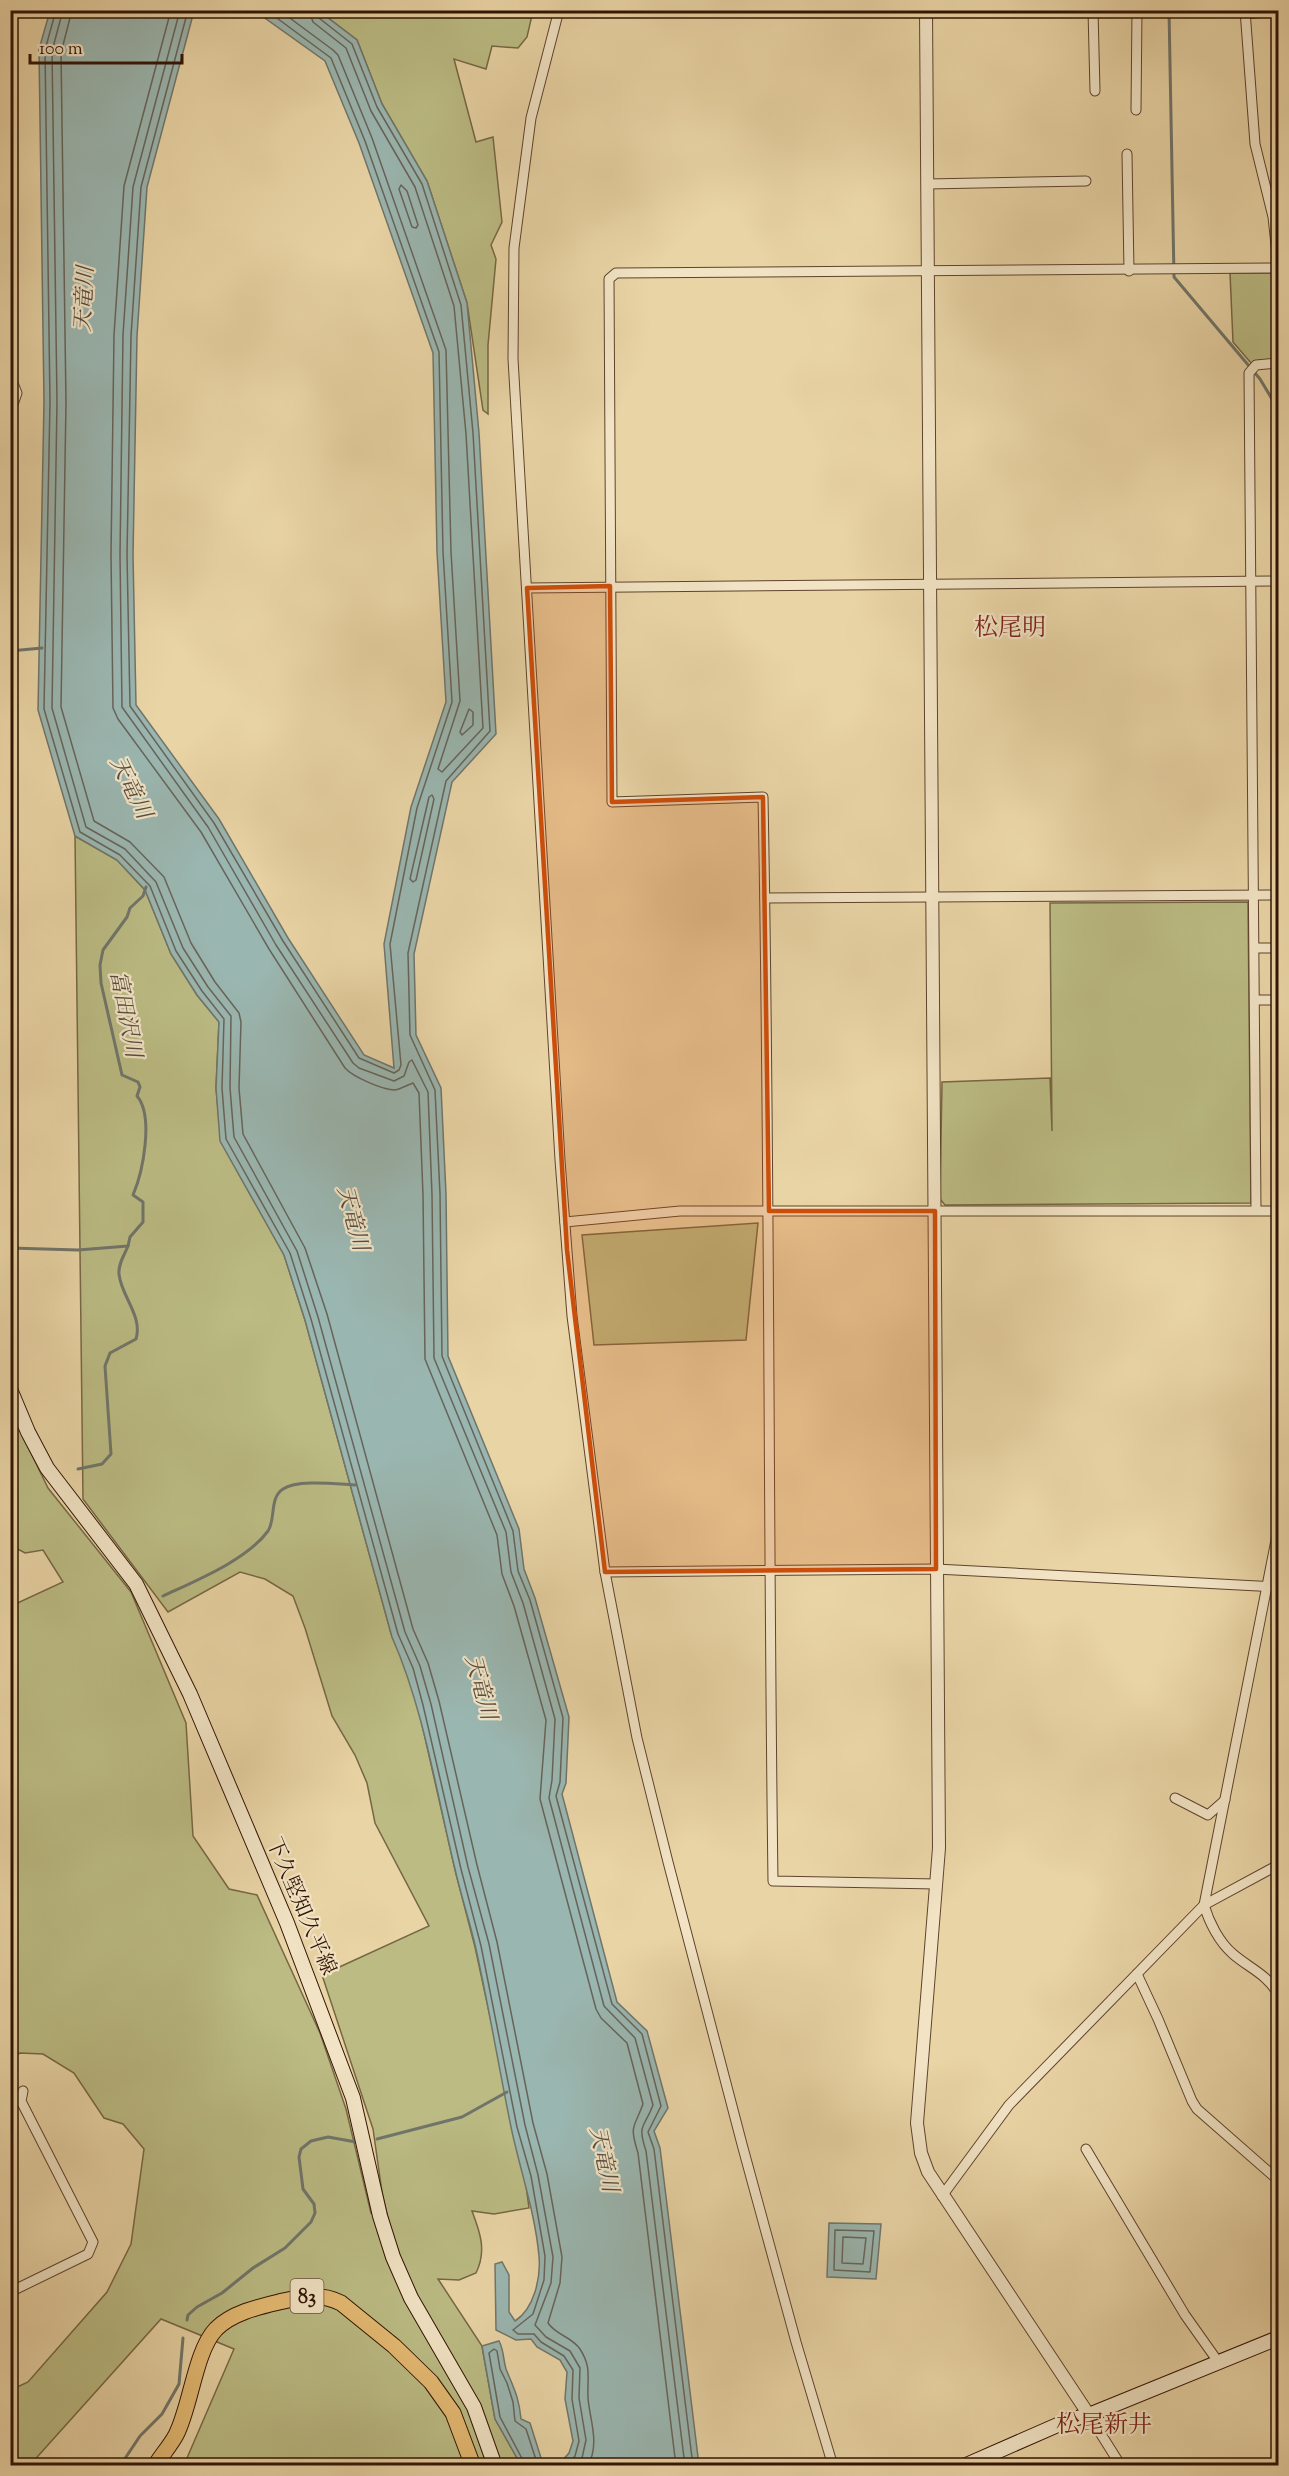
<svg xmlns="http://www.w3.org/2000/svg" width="1289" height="2476" font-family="'Sorts Mill Goudy','Noto Serif JP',serif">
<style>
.green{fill:#bbbb83;stroke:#766744;stroke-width:1.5}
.water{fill:#9ab6b0;stroke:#70756b;stroke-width:1.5}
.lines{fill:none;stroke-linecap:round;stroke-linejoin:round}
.shore{stroke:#66645a;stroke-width:1.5}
.stream{stroke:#70756b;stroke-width:3}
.minor-casing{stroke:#5f432c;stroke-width:11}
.tertiary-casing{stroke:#5f432c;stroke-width:14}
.secondary-casing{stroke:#311304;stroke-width:16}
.primary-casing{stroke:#311304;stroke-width:17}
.minor{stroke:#f1e3c4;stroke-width:9}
.tertiary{stroke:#f1e3c4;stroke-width:12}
.secondary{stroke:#f1e3c4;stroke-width:14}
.primary{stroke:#e4ba72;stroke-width:15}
.marked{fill:#cd4e0b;fill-opacity:0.2;stroke:#cd4e0b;stroke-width:4.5;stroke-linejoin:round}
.labels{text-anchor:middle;stroke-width:4.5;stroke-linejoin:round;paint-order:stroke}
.shield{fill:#f1e3c4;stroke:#6b513e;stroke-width:1.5}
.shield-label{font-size:20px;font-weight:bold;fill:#311304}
.street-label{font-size:21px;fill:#311304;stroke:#f1e3c4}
.water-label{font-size:22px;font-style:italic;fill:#564c40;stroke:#f1e3c4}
.quarter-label{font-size:24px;fill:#7a1f14;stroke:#f1e3c4}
</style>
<rect width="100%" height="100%" fill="#e9d4a5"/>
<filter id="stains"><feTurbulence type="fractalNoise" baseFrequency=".00333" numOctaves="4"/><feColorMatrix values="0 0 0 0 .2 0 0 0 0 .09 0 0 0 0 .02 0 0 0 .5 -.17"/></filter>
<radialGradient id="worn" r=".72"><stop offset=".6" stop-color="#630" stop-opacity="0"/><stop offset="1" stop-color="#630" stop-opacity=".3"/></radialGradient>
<g class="green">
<polygon points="319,11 533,11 527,37 518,48 492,46 486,69 454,59 476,142 493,137 502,222 491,245 496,259 488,345 488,414 483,410 467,303 427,181 382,104 357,40"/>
<polygon points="1230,273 1270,273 1274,277 1277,360 1251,363 1233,342"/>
<path d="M 75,836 L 117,860 L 145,890 L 171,954 L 197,995 L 219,1022 L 216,1088 L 221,1141 L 284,1255 L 305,1320 L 392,1637 L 407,1670 L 418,1707 L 455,1870 L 475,1947 L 525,2178 L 529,2208 L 494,2214 L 472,2211 C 480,2232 487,2251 476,2273 L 459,2280 L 438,2279 L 482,2346 L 495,2419 L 521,2465 L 184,2465 L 234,2349 L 161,2319 L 30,2465 L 11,2465 L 11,2390 L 28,2382 L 107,2292 L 131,2244 L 144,2149 L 123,2124 L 104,2118 L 74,2073 L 43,2054 L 20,2053 L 11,2059 L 11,1606 L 63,1582 L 43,1550 L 25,1553 L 12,1546 L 10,1409 L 48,1488 L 131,1592 L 186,1723 L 193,1836 L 229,1889 L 257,1895 L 320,2033 L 346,2109 L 371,2213 L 391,2232 L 382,2192 L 373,2129 L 322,1975 L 429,1926 L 375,1823 L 367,1783 L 355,1755 L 332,1716 L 305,1628 L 293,1596 L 265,1579 L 240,1572 L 168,1612 L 83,1499 Z"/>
<polygon points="1248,902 1251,1203 945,1205 940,1199 942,1082 1050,1078 1052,1131 1050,903"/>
<polygon points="758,1223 746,1340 594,1345 582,1235"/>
</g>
<g class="water">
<path d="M 50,11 L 194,11 L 147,187 L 137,336 L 133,555 L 136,705 L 219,819 L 288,938 L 364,1055 L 394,1068 L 384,944 L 411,807 L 446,702 L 437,552 L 433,353 L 359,143 L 325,61 L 255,11 L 319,11 L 357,40 L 382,104 L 427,181 L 467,303 L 479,433 L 496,734 L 452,782 L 414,954 L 416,1035 L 441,1088 L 446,1194 L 448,1356 L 519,1529 L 524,1569 L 535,1598 L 569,1717 L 566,1783 L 562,1794 L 617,2002 L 647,2031 L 668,2108 L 654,2131 L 660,2148 L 699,2465 L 558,2465 L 569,2453 L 573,2441 L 565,2399 L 567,2372 L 560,2360 L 537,2347 L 531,2339 L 516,2340 L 496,2330 L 495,2264 L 502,2262 L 509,2275 L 509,2312 L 515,2321 C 534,2309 541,2278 539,2256 C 535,2212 520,2170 511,2127 C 499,2068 489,2008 476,1949 C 470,1922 461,1896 455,1869 C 436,1791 424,1710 392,1637 L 305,1320 L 284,1255 L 220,1141 L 216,1088 L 219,1022 L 197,995 L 171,954 L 145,890 L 117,860 L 75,836 L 38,710 L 44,402 L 39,49 Z"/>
<polygon points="829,2223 881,2224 876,2279 827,2277"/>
<path d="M 499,2341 C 504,2350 503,2359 506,2369 C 514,2389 519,2397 521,2419 L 530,2423 L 542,2461 L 554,2465 L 521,2465 L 495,2419 L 482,2346 Z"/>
</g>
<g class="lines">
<g class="shore">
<polyline points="56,10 45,50 50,402 44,709 80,832 120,855 150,886 176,951 202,991 224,1019 222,1088 226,1139 290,1253 311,1319 398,1634 413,1668 423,1705 461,1869 481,1946 517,2127 531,2176 545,2256 544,2280 533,2314 513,2330 518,2334 534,2334 541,2342 564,2356 573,2370 572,2399 579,2441 575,2456 566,2466"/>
<polyline points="63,10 52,51 57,402 52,708 86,827 125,849 156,882 183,948 208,987 231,1016 230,1088 234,1137 297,1251 318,1317 405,1632 420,1666 431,1704 468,1867 489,1944 525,2125 538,2175 553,2257 551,2283 535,2325 546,2337 570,2351 580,2368 579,2398 586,2440 582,2458 576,2466"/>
<path d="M 72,10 L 61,53 L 66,402 L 61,707 L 94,821 L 130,842 L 164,877 L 191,943 L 215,982 L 239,1013 L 241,1022 L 239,1088 L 243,1134 L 305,1248 L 327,1314 L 413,1629 L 428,1663 L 439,1701 L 477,1865 L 497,1942 L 533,2123 L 547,2174 L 562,2257 L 560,2283 L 548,2323 C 556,2335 572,2337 580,2349 C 592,2368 587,2377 588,2398 C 590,2422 600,2442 588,2466"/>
<path d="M 171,10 L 124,186 L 114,335 L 111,555 L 113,708 L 118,719 L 201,832 L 269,949 L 345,1068 C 353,1077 383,1090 395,1090 C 401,1089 407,1085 413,1083 L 419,1093 L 423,1195 L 425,1359 L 497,1535 L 502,1574 L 514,1606 L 546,1720 L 540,1799 L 596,2009 L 601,2018 L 627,2043 L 643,2104 C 634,2129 629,2124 638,2153 L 676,2466"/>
<path d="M 180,10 L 133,187 L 123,335 L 120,555 L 122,707 L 208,827 L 276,945 L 353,1063 L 359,1068 L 394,1081 L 404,1076 L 409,1062 L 412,1060 L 428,1092 L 432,1195 L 434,1358 L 506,1532 L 511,1572 L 523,1603 L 555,1719 L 552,1780 L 549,1798 L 604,2006 L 635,2038 L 653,2105 C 644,2129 637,2123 646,2151 L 685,2466"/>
<polyline points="188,10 141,187 131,336 127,555 130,706 214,823 283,941 359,1058 394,1073 399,1070 401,1065 390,944 417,808 452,702 443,552 439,352 365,141 331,58 266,10"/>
<polyline points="279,10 333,50 338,55 372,138 446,350 451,552 460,701 438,769 442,772 483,728 466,434 454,306 415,187 371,111 346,48 313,22 309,10"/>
<polyline points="316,10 319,18 352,44 377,107 422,184 461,305 473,433 490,731 446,781 408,953 410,1035 435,1090 440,1194 442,1356 513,1531 518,1571 530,1600 563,1718 560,1782 556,1796 612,2004 642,2034 661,2106 648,2132 654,2149 693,2466"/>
<polygon points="401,185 407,191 418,225 416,228 412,227 399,189"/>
<polygon points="469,709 473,712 473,725 462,735 460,732"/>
<polygon points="432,795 434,799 416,880 413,882 410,879 429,797"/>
<polygon points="835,2230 874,2231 870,2272 834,2270"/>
<polygon points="843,2237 866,2238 863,2264 842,2263"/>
<polyline points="526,2466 500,2417 489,2353 494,2349 497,2351 500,2369 507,2383 513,2402 515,2421 526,2429 538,2466"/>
</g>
<g class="stream">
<polyline points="1169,10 1174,277 1260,379 1278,409"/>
<polyline points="10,651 42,648"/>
<path d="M 10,1248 L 78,1250 L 128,1246 L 130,1237 L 143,1222 L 143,1202 L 133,1195 C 143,1172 154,1116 137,1096 L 140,1087 L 138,1082 L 122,1075 L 101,983 L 100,965 L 103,950 L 127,917 L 130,908 L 143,896 L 146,887"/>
<path d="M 78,1469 L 102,1464 L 111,1454 L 105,1366 L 110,1353 L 136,1339 C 143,1316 121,1296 119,1274 C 118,1264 124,1256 128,1246"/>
<path d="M 163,1596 C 195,1581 247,1560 268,1531 C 276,1519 269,1498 283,1489 C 297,1479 337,1484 355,1485"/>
<polyline points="377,2139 462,2117 507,2092"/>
<polyline points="187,2320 188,2315 197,2307 222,2293 253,2268 285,2248 311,2222 315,2213 314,2204 303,2189 299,2157 301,2149 311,2141 328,2137 356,2142"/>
<polyline points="120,2466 140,2436 162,2414 179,2384 183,2338"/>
</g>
<g class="minor-casing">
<g id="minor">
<polyline points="559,10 531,118 514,248 513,359 560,1160 572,1316 605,1572 637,1738 668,1862 743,2148 796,2342 833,2466"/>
<polyline points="1093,10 1095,91"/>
<polyline points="1245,10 1255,144 1273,217 1278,263"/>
<polyline points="1245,14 1278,11"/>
<polyline points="1136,110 1137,10"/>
<polyline points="1127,154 1129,271"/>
<polyline points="927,184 1086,181"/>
<polyline points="10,376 17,393 10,413"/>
<polyline points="527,588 1278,581"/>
<polyline points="765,898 1278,895"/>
<polyline points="1255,948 1278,948"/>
<polyline points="1256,1000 1278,1000"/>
<polyline points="1256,1209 1249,373 1256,365 1278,363"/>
<polyline points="565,1222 680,1211 1278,1211"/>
<path d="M 1278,1530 L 1204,1905 C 1209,1922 1219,1942 1233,1954 C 1249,1968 1267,1974 1278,1994"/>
<polyline points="605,1572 936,1569 1278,1587"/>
<polyline points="1175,1798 1208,1815 1225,1800"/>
<path d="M 937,1884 L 773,1881 C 768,1520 770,1158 763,797 L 612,802 L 609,279 L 616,273 L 1278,268"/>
<polyline points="1137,1974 1158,2019 1192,2101 1197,2109 1278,2180"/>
<polyline points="1086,2149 1185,2315 1219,2363"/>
<polyline points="942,2196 1009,2105 1204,1905 1278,1865"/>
<polyline points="10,2292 88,2254 93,2242 21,2101 23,2091"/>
<polyline points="1089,2415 1121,2466"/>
</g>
</g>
<g class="tertiary-casing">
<polyline id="tertiary" points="926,10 939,1848 917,2123 921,2153 928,2172 1089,2415"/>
</g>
<g class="secondary-casing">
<g id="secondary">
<polyline points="10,1389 28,1432 47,1468 136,1584 190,1694 287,1923 353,2098 380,2216 393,2257 411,2298 474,2407 495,2466"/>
<polyline points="964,2466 1069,2420 1089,2415 1278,2338"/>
</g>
</g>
<g class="primary-casing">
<path id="primary" d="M 155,2466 C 161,2456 170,2446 176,2435 C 191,2406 195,2351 216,2329 C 232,2313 258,2307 279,2302 C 301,2297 320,2292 341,2303 L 394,2346 L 431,2382 L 453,2413 L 473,2466"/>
</g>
<use href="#minor" class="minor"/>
<use href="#tertiary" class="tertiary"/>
<use href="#secondary" class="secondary"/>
<use href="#primary" class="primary"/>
</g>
<path class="marked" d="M 610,586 L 612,802 L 763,797 L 769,1211 L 935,1211 L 936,1569 L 605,1572 L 567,1250 L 527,588 Z"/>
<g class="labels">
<rect class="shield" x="290.5" y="2279" width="33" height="34" rx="4.5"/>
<g class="shield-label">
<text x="307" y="2303">83</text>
</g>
<g class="street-label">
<text transform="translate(302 1906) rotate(67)" y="7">下久堅知久平線</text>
</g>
<g class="water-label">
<text transform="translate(83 299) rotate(-87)" y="8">天竜川</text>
<text transform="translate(132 787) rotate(64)" y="8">天竜川</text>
<text transform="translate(127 1014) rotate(79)" y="8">富田沢川</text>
<text transform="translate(354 1218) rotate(75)" y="8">天竜川</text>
<text transform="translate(482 1687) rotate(75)" y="8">天竜川</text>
<text transform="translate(605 2159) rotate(78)" y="8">天竜川</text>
</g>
<g class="quarter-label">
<text x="1010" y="635">松尾明</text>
<text x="1104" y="2432">松尾新井</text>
</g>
</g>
<rect width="1289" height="2476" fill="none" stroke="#e9d4a5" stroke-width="36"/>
<rect x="12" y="12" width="1265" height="2452" fill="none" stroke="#311304" stroke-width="3"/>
<rect x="18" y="18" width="1253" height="2440" fill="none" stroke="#311304" stroke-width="1.5"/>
<path d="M30 54v9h152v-9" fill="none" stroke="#311304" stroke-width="3"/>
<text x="39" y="54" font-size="18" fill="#311304" stroke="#f1e3c4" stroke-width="4.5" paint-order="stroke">100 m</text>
<rect width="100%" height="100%" filter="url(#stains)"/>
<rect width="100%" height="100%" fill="url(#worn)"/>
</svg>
